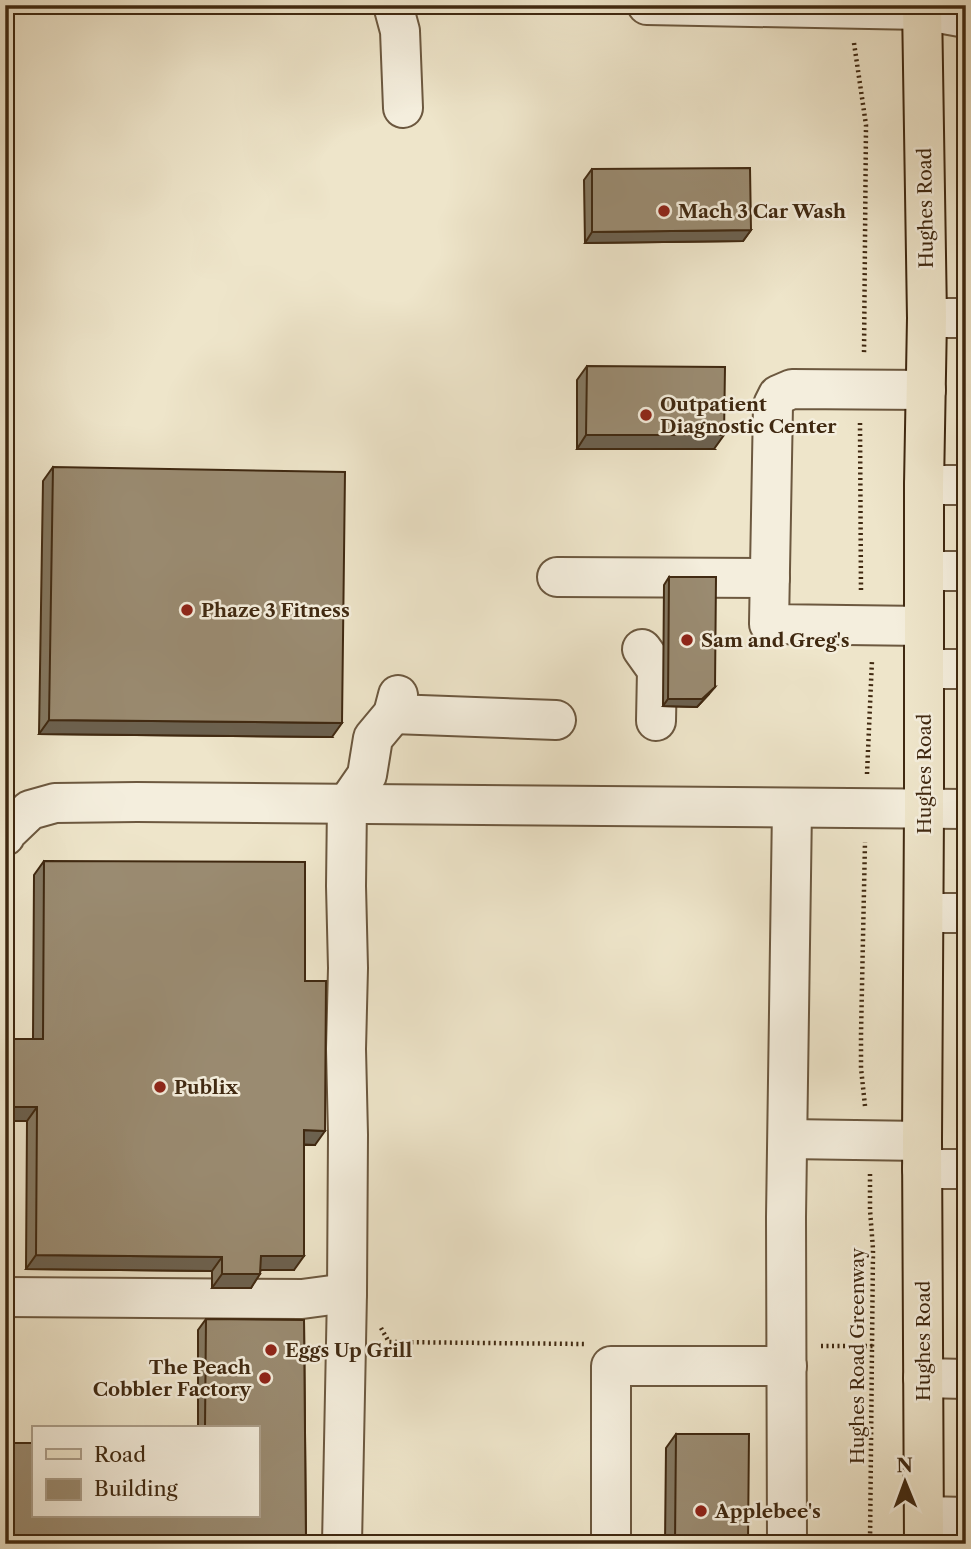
<svg xmlns="http://www.w3.org/2000/svg" width="971" height="1549" font-family="'Libre Caslon Text',serif">
<style>
.lines{fill:none;stroke-linecap:round;stroke-linejoin:round}
.minor-casing{stroke:#6c583f;stroke-width:42}
.major-casing{stroke:#402911;stroke-width:42}
.path{stroke:#402911;stroke-width:4.5;stroke-dasharray:2 3.5;stroke-linecap:butt}
.minor{stroke:#f4eedd;stroke-width:38}
.major{stroke:#eee5ca;stroke-width:38}
.wall{fill:#847861;stroke:#402911;stroke-width:2}
.shaded-wall{fill:#6c614f;stroke:#402911;stroke-width:2}
.building{fill:#9a8b71;stroke:#402911;stroke-width:2}
.poi-dot{fill:#8f2418;stroke:#f4eedd;stroke-width:2.5}
.labels{text-anchor:middle;stroke-width:5;stroke-linejoin:round;paint-order:stroke}
.street-label{font-size:19px;fill:#402911;stroke:#f4eedd}
.poi-label{font-size:19px;font-weight:bold;fill:#402911;stroke:#f4eedd;text-anchor:start}
</style>
<rect width="100%" height="100%" fill="#eee5ca"/>
<filter id="stains"><feTurbulence type="fractalNoise" baseFrequency=".00286" numOctaves="4"/><feColorMatrix values="0 0 0 0 .2 0 0 0 0 .09 0 0 0 0 .02 0 0 0 .5 -.17"/></filter>
<radialGradient id="worn" r=".72"><stop offset=".6" stop-color="#630" stop-opacity="0"/><stop offset="1" stop-color="#630" stop-opacity=".3"/></radialGradient>
<g class="lines">
<g class="minor-casing">
<g id="minor">
<polyline points="393,5 400,31 403,108"/>
<polyline points="647,5 922,10 966,18"/>
<polyline points="927,318 966,318"/>
<polyline points="924,485 966,485"/>
<polyline points="924,571 966,571"/>
<polyline points="557,577 770,578"/>
<polyline points="924,626 769,624 773,405 778,395 792,389 926,390"/>
<polyline points="642,649 657,670 656,721"/>
<polyline points="924,669 966,669"/>
<polyline points="393,714 556,720"/>
<polyline points="5,836 6,833 30,810 55,803 137,802 966,809"/>
<polyline points="924,913 966,913"/>
<polyline points="788,1139 922,1141"/>
<polyline points="922,1169 966,1169"/>
<polyline points="5,1297 302,1299 347,1293"/>
<polyline points="923,1378 966,1379"/>
<polyline points="924,1516 966,1517"/>
<polyline points="342,1544 347,1293 348,1135 346,1049 348,968 346,886 347,804 367,775 373,738 393,714 398,695"/>
<polyline points="611,1544 611,1366 787,1366"/>
<polyline points="787,1544 786,1217 792,808"/>
</g>
</g>
<g class="major-casing">
<polyline id="major" points="922,5 927,318 924,485 924,809 922,1141 924,1544"/>
</g>
<g class="path">
<polyline points="854,43 866,125 864,355"/>
<polyline points="860,423 861,593"/>
<polyline points="867,774 872,660"/>
<polyline points="865,1106 861,1068 861,1034 865,842"/>
<polyline points="870,1174 870,1210 873,1249 870,1544"/>
<polyline points="381,1328 389,1342 584,1344"/>
<polyline points="821,1346 873,1346"/>
</g>
<use href="#minor" class="minor"/>
<use href="#major" class="major"/>
</g>
<g class="wall">
<polygon points="592,169 751,230 743,241 585,243 584,180"/>
<polygon points="587,366 714,449 577,449 577,380"/>
<polygon points="53,467 332,737 39,734 43,481"/>
<polygon points="669,577 709,694 697,707 663,706 664,585"/>
<polygon points="44,861 305,981 315,1145 304,1145 294,1270 261,1270 251,1288 212,1288 212,1271 26,1269 27,1121 5,1121 5,1039 33,1039 34,875"/>
<polygon points="206,1319 304,1320 306,1544 5,1544 5,1450 10,1443 33,1443 33,1516 257,1516 257,1428 198,1428 198,1330"/>
<polygon points="676,1434 748,1544 665,1544 666,1448"/>
</g>
<g class="shaded-wall">
<polygon points="751,230 743,241 585,243 592,232"/>
<polygon points="586,435 724,435 714,449 577,449"/>
<polygon points="715,687 709,694 697,707 663,706 668,699"/>
<polygon points="49,720 342,723 332,737 39,734"/>
<polygon points="5,1107 37,1107 27,1121 5,1121"/>
<polygon points="304,1130 325,1131 315,1145 295,1144"/>
<polygon points="36,1255 222,1257 212,1271 26,1269"/>
<polygon points="261,1256 304,1256 294,1270 251,1270"/>
<polygon points="222,1274 260,1274 251,1288 212,1288"/>
</g>
<g class="building">
<polygon points="750,168 751,230 592,232 592,169"/>
<polygon points="587,366 725,367 724,435 586,435"/>
<polygon points="53,467 345,472 342,723 49,720"/>
<polygon points="669,577 716,577 715,687 702,699 668,699"/>
<polygon points="44,861 305,862 305,981 326,981 325,1131 304,1130 304,1256 261,1256 260,1274 222,1274 222,1257 36,1255 37,1107 5,1107 5,1039 43,1039"/>
<polygon points="206,1319 304,1320 306,1544 6,1544 10,1443 33,1443 33,1516 257,1516 257,1428 205,1428"/>
<polygon points="676,1434 749,1434 748,1544 675,1544"/>
</g>
<g class="poi-dot">
<circle cx="664" cy="211" r="7"/>
<circle cx="646" cy="415" r="7"/>
<circle cx="187" cy="610" r="7"/>
<circle cx="687" cy="640" r="7"/>
<circle cx="160" cy="1087" r="7"/>
<circle cx="271" cy="1350" r="7"/>
<circle cx="265" cy="1378" r="7"/>
<circle cx="701" cy="1511" r="7"/>
</g>
<g class="labels">
<g class="street-label">
<text transform="translate(925 208) rotate(-91)" y="7">Hughes Road</text>
<text transform="translate(924 774) rotate(-90)" y="7">Hughes Road</text>
<text transform="translate(923 1341) rotate(-90)" y="7">Hughes Road</text>
<text transform="translate(857 1356) rotate(-90)" y="7">Hughes Road Greenway</text>
</g>
<g class="poi-label">
<text x="678" y="218">Mach 3 Car Wash</text>
<text x="660" y="411">Outpatient<tspan x="660" dy="22">Diagnostic Center</tspan></text>
<text x="201" y="617">Phaze 3 Fitness</text>
<text x="701" y="647">Sam and Greg's</text>
<text x="174" y="1094">Publix</text>
<text x="285" y="1357">Eggs Up Grill</text>
<text x="251" y="1374" text-anchor="end">The Peach<tspan x="251" dy="22">Cobbler Factory</tspan></text>
<text x="715" y="1518">Applebee's</text>
</g>
</g>
<rect width="971" height="1549" fill="none" stroke="#eee5ca" stroke-width="28"/>
<rect x="7" y="7" width="957" height="1535" fill="none" stroke="#402911" stroke-width="3.5"/>
<rect x="14" y="14" width="943" height="1521" fill="none" stroke="#402911" stroke-width="2"/>
<rect x="32" y="1426" width="228" height="91" fill="#f4eedd" stroke="#ac9f8b" stroke-width="2"/>
<rect x="46" y="1449" width="35" height="10" fill="#eee5ca" stroke="#ac9f8b" stroke-width="2"/>
<text x="94" y="1462" font-size="21" fill="#402911">Road</text>
<rect x="46" y="1479" width="35" height="21" fill="#9a8b71" stroke="#ac9f8b" stroke-width="2"/>
<text x="94" y="1496" font-size="21" fill="#402911">Building</text>
<g transform="translate(905 1482) rotate(359)" stroke="#f4eedd" stroke-width="5" paint-order="stroke">
<path d="M0-5L12 26L0 18L-12 26Z" fill="#402911"/>
<text y="-10" font-size="19" font-weight="bold" text-anchor="middle" fill="#402911">N</text>
</g>
<rect width="100%" height="100%" filter="url(#stains)"/>
<rect width="100%" height="100%" fill="url(#worn)"/>
</svg>
